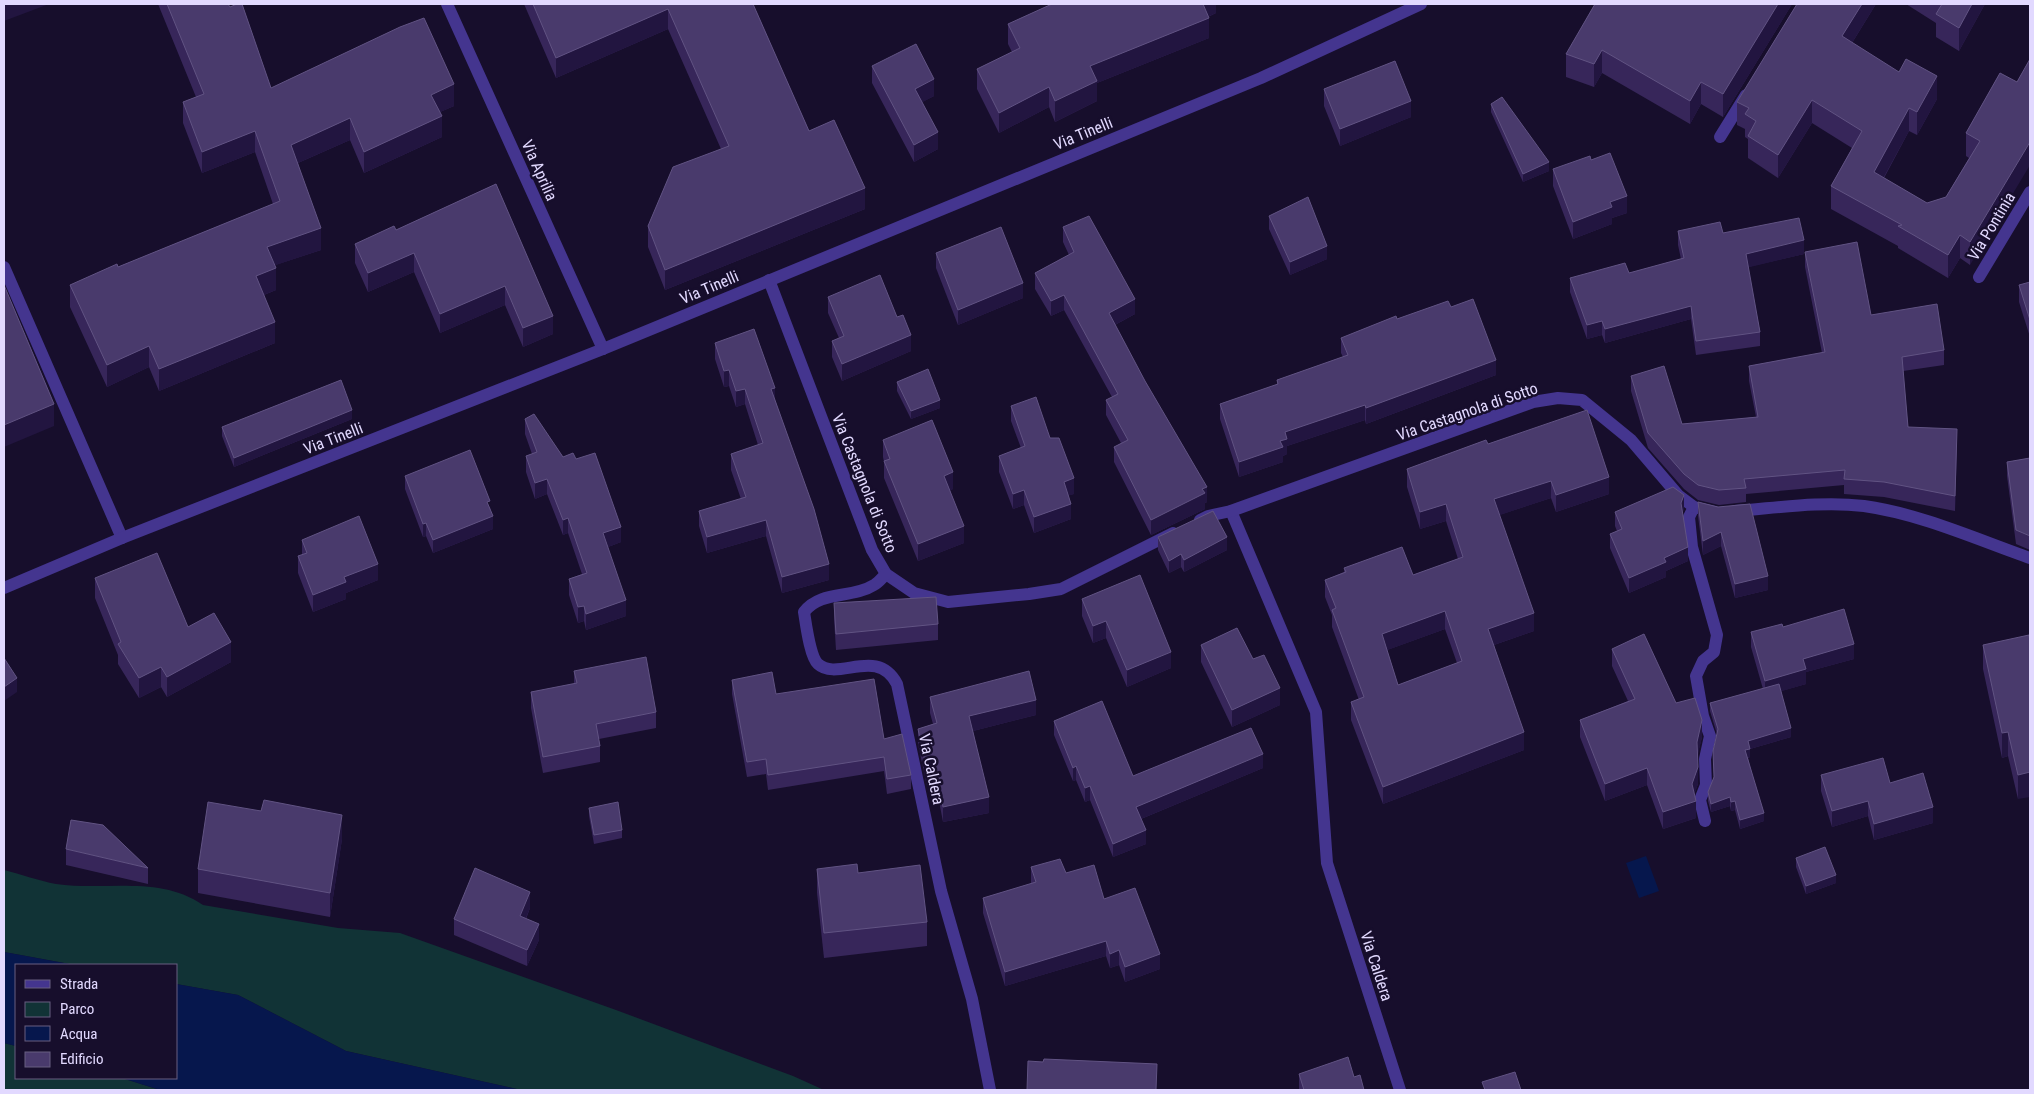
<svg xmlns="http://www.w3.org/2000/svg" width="2034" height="1094" font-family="'Roboto Condensed',sans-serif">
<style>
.green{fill:#113336}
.water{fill:#06174d}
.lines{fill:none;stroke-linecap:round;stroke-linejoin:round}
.minor{stroke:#44358f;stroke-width:12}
.wall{fill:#37265a;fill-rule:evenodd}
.shaded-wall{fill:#221540}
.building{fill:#493a6c;stroke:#615383;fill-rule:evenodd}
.labels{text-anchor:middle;stroke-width:5;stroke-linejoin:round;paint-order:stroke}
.street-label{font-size:16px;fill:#e2d9ff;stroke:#170e2c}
</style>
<rect width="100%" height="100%" fill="#170e2c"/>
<g class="green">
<path d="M 4,870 C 21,874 39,881 56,884 C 105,891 160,875 203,905 L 338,928 L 400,933 L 616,1010 L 793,1076 L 824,1090 L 521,1090 L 346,1051 L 238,995 L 176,984 L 176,965 L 75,965 L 4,952 Z"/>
<polygon points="4,1043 16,1046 16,1078 122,1078 160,1090 4,1090"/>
</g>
<g class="water">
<polygon points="1646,856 1659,891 1639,898 1626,863"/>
<polygon points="4,952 75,965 16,965 16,1046 4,1043"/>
<polygon points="176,984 238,995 346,1051 521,1090 160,1090 122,1078 176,1078"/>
</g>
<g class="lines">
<g class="minor">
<polyline points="447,4 603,349"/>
<polyline points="1720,137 1746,95"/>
<polyline points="4,267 122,538"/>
<polyline points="1979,277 2030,192"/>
<polyline points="769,280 872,550 886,574 914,593 948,602 1029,594 1061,589 1173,533"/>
<polyline points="1694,507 1689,517 1692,547 1717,635 1714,652 1703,661 1696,676 1703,716 1710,736 1705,759 1706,785 1700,800 1705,821"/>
<polyline points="1231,511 1316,712 1327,863 1400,1090"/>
<path d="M 1735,511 C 1777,508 1821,501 1864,506 C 1921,514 1976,539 2030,558"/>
<polyline points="1200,520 1208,516 1231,511 1533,402 1558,398 1582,400 1631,440 1678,495 1694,507 1715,512"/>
<path d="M 886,574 C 882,578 878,583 874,585 C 852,599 821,590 804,612 C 806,624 810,657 818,664 C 838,682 877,646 897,684 L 941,891 L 972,999 L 990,1090"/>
<polyline points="4,588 122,538 603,349 1261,78 1421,4"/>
</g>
</g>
<g class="wall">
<polygon points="158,4 228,4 271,88 454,106 440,112 442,137 364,173 350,140 298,163 321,250 275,265 276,290 264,295 275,343 159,391 149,367 107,387 70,307 70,285 118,267 273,204 255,152 202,173 183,123 183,102 196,97"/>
<polygon points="524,4 753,4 809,131 865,209 665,290 648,247 648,226 721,149 668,29 556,78"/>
<polygon points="1216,4 1216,13 1208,17 1209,38 1097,83 1097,101 1055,122 1049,107 999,133 977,89 977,69 1012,52 1008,44 1008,24"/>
<polygon points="1792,4 1723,117 1701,104 1690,124 1602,73 1594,87 1566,77 1566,54"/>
<polygon points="1797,4 1876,4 1852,43 1937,99 1917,135 1909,131 1884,178 1927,203 1946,197 1969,158 1966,156 1966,133 2000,73 1970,265 1960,258 1948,278 1898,248 1898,246 1831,209 1831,186 1852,148 1812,123 1778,178 1748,158 1748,139 1745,137 1745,129 1737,125 1737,102"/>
<polygon points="1906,4 1985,4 1959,51 1936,37 1936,23"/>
<polygon points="872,66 934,96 922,102 938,149 914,162 872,83"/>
<polygon points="1324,89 1411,117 1340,146 1324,106"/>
<polygon points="1491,104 1549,171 1523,182 1491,112"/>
<polygon points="1591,160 1627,213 1612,218 1612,224 1573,239 1553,186 1553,169"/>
<polygon points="496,184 553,334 523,347 505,305 440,333 414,272 368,292 355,263 355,244 396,230"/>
<polygon points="1269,216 1327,259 1290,275 1269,229"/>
<polygon points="1063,227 1135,314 1115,325 1207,502 1205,503 1205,509 1151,535 1114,462 1114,447 1121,443 1106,415 1106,400 1112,397 1064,310 1051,316 1035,289 1035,273 1069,255 1063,242"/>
<polygon points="1678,231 1723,233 1804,254 1748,267 1760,332 1760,346 1696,355 1691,319 1605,343 1602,335 1587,339 1570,292 1570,278 1629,273 1681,259 1678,245"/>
<polygon points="1805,252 1871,315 1944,350 1944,365 1903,371 1908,427 1957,444 1955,511 1884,497 1844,494 1844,485 1746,494 1746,502 1719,505 1698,500 1684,489 1648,448 1631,391 1631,376 1682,424 1756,417 1749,381 1749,366 1822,353 1805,267"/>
<polygon points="936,253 1023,298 958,325 936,268"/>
<polygon points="2030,282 2030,337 2019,302 2019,285"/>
<polygon points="828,297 897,317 911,351 842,381 832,357 832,341 839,338 828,313"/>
<polygon points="1451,307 1496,375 1366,424 1365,420 1287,446 1287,454 1283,456 1283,462 1239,477 1220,419 1220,404 1277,385 1277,380 1343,357 1341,353 1341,338 1397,319"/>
<polygon points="715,343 775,400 829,580 782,593 766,536 707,553 699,526 699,511 741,499 731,470 731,454 758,445 745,404 736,407 729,386 724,387 715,359"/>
<polygon points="897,382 940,408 911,419 897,391"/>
<polygon points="1011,406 1050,438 1074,494 1069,495 1071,519 1034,533 1024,505 1013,509 999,472 999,456 1021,448 1011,421"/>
<polygon points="352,419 234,467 222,436 222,427"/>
<polygon points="525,419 563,457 576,459 621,542 608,547 626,616 586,630 584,621 578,623 569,595 569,579 582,574 568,533 563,535 547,494 535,499 526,472 526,456 532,454 525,434"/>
<polygon points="883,440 953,489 950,490 964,543 918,561 884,478 884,462 883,457"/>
<path d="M 1488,444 L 1609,494 L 1556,512 L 1551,498 L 1499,515 L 1534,631 L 1494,645 L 1524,750 L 1383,804 L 1351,720 L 1351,702 L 1359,700 L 1332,627 L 1332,615 L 1325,597 L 1325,580 L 1344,572 L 1344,568 L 1413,575 L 1458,559 L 1446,521 L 1420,529 L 1407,487 L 1407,469 ZM 1445,629 L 1457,663 L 1398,685 L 1387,650 Z"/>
<polygon points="2030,458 2030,550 2016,544 2007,476 2007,462"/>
<polygon points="405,476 490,507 493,529 433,553 426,536 423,537 405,489"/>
<polygon points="1698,502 1768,590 1735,598 1721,546 1703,555 1698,516"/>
<polygon points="1684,509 1682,513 1688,561 1666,571 1666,577 1629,593 1610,548 1610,534 1617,531 1615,526 1615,512"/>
<polygon points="1158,537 1227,550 1184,572 1181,567 1169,573 1158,550"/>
<polygon points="302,540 378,580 346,593 346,599 313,612 298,573 298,556 302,555"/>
<polygon points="95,578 188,627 231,662 167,697 161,687 139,698 118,664 118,655 95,598"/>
<polygon points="1082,599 1171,668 1127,687 1106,638 1093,643 1082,616"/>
<polygon points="834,603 938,624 938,640 836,650 834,619"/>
<polygon points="1783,627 1854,659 1806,672 1806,684 1781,691 1791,737 1750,749 1750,757 1748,758 1764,821 1740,829 1735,810 1731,811 1730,806 1711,812 1708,801 1708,792 1714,777 1717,734 1710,711 1710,703 1763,689 1751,647 1751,632"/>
<polygon points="2030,642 2018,799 2008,756 2002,758 1983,669 1983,645"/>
<polygon points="1201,645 1253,659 1280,705 1232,727 1201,662"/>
<polygon points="1612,649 1676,703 1702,737 1697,756 1698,784 1694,794 1696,818 1663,829 1647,785 1605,801 1580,737 1580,720 1628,701 1612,666"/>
<polygon points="574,671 656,712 656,728 599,739 600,746 600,762 543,773 531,708 531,692 574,684"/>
<polygon points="732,680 776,694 884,739 911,775 911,789 887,794 884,771 768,790 766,774 747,777 732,694"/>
<polygon points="930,697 1036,715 973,731 989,813 943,822 936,785 927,786 918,744 918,729 933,724 930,713"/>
<polygon points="1054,721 1133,776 1263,768 1141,819 1146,844 1113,857 1090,800 1085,802 1076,780 1073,781 1054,735"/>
<polygon points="1821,775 1890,783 1933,823 1874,840 1868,816 1832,827 1821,791"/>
<polygon points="589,808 622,830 622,838 594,844 589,816"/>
<polygon points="342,839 330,917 198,893 198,869"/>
<polygon points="66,849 148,868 148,884 66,865"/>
<polygon points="1796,858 1836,883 1806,894 1796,867"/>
<polygon points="1031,867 1066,873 1104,899 1160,969 1125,982 1119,965 1110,968 1106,956 1005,986 983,913 983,898 1031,884"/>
<polygon points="817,869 858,873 927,922 927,946 824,958 817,893"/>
<polygon points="530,908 526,919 539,940 527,966 454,935 454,919"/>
<polygon points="1299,1074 1354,1077 1364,1090 1299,1090"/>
</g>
<g class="shaded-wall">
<polygon points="4,4 49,4 4,21"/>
<polygon points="1201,4 1216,4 1216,13 1201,20"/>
<polygon points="1778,4 1792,4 1723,117 1723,94"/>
<polygon points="1862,4 1876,4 1842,59 1842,36"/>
<polygon points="1972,4 1985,4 1959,51 1959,28"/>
<polygon points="668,9 668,29 556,78 556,58"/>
<polygon points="1209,18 1209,38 1097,83 1097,101 1055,122 1055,101 1090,66"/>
<polygon points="1602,50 1602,73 1594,87 1594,64"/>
<polygon points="1937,76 1937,99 1917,135 1917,112"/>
<polygon points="934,79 934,96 915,106 915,89"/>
<polygon points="1701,82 1701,104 1690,124 1690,101"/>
<polygon points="454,84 454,106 431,116 431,95"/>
<polygon points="1049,87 1049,107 999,133 999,113"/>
<polygon points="1812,100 1812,123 1778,178 1778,155"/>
<polygon points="1411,101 1411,117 1340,146 1340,129"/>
<polygon points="1909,108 1909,131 1874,195 1874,172"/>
<polygon points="442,116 442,137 364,173 364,152"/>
<polygon points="350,118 350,140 291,166 291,145"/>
<polygon points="255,131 255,152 202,173 202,152"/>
<polygon points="938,132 938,149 914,162 914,145"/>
<polygon points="2030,142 2030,165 1970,265 1970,242"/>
<polygon points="1549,162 1549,171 1523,182 1523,174"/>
<polygon points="865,188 865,209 665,290 665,270"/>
<polygon points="1627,196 1627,213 1612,218 1612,224 1573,239 1573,222 1610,202"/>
<polygon points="321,228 321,250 267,268 267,247"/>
<polygon points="1960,235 1960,258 1948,278 1948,255"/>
<polygon points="1804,240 1804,254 1746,268 1746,254"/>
<polygon points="1327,246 1327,259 1290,275 1290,262"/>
<polygon points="414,253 414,272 368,292 368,273"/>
<polygon points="276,268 276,290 256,298 256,276"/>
<polygon points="1023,283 1023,298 958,325 958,310"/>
<polygon points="505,286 505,305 440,333 440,314"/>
<polygon points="1064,295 1064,310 1051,316 1051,301"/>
<polygon points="1135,299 1135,314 1109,328 1109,313"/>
<polygon points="1691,306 1691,319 1605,343 1605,329"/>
<polygon points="553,316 553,334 523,347 523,328"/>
<polygon points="1602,321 1602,335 1587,339 1587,325"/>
<polygon points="275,322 275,343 159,391 159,369"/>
<polygon points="911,335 911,351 842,381 842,364"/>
<polygon points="149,346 149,367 107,387 107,365"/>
<polygon points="1496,360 1496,375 1366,424 1366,408"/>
<polygon points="729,370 729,386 724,387 724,371"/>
<polygon points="775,388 775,404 771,389"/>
<polygon points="745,389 745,404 736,407 736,391"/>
<polygon points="940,400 940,408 911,419 911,411"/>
<polygon points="54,404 54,426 4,447 4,425"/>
<polygon points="1365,405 1365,420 1287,446 1287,454 1283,456 1283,462 1239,477 1239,462 1280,441 1285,432"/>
<polygon points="352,410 352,419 234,467 234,458"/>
<polygon points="1957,429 1957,444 1955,511 1955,496"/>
<polygon points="953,472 953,489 944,493 944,476"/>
<polygon points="1609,477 1609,494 1556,512 1556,495"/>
<polygon points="1074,478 1074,494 1064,497 1064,482"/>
<polygon points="547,479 547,494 535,499 535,483"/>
<polygon points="1551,481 1551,498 1494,517 1494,499"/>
<polygon points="1207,487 1207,502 1205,503 1205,509 1151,535 1151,520 1202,489"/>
<polygon points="1024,490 1024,505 1013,509 1013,494"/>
<polygon points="1684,495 1684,509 1681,518 1681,503"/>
<polygon points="1071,504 1071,519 1034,533 1034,517"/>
<polygon points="1446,504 1446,521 1420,529 1420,512"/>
<polygon points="493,516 493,529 433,553 433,540"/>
<polygon points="568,518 568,533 563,535 563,520"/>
<polygon points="766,520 766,536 707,553 707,537"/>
<polygon points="426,523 426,536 423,537 423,524"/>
<polygon points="964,526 964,543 918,561 918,544"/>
<polygon points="621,527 621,542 603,549 603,533"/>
<polygon points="1721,532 1721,546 1703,555 1703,541"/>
<polygon points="1227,537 1227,550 1184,572 1184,560"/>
<polygon points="1688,547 1688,561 1666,571 1666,577 1629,593 1629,578 1664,558"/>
<polygon points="1181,554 1181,567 1169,573 1169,561"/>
<polygon points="378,564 378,580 346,593 346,599 313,612 313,595 344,577"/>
<polygon points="829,564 829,580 782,593 782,577"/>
<polygon points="1768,576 1768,590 1735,598 1735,584"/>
<polygon points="626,600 626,616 586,630 586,614"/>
<polygon points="584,606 584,621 578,623 578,607"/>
<polygon points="1445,611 1445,629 1382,652 1382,634"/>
<polygon points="1534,613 1534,631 1488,647 1488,629"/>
<polygon points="1106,621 1106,638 1093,643 1093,626"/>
<polygon points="231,642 231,662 167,697 167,677"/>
<polygon points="1854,644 1854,659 1806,672 1806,684 1765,696 1765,681 1803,659"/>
<polygon points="1171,652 1171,668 1127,687 1127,670"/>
<polygon points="161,667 161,687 139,698 139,678"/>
<polygon points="17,678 17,692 4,701 4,687"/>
<polygon points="1280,688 1280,705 1232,727 1232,710"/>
<polygon points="1036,700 1036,715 969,732 969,716"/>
<polygon points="1702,720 1702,737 1697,759 1697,742"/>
<polygon points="1791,728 1791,737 1750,749 1750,757 1745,758 1745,750 1748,741"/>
<polygon points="1524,732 1524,750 1383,804 1383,787"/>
<polygon points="2008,732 2008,756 2002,758 2002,733"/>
<polygon points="1263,754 1263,768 1136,821 1136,807"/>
<polygon points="1076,766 1076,780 1073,781 1073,768"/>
<polygon points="1698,767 1698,784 1692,801 1692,784"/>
<polygon points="1647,768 1647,785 1605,801 1605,784"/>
<polygon points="2030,772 2030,797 2018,799 2018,775"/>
<polygon points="1090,786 1090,800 1085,802 1085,788"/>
<polygon points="989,797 989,813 943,822 943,807"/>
<polygon points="1730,797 1730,806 1711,812 1711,804"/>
<polygon points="1696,801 1696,818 1663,829 1663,812"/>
<polygon points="1735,801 1735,810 1731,811 1731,802"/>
<polygon points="1868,801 1868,816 1832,827 1832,811"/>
<polygon points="1933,807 1933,823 1874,840 1874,824"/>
<polygon points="1764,813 1764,821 1740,829 1740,820"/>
<polygon points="342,815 342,839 330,917 330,893"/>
<polygon points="1146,830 1146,844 1113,857 1113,844"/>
<polygon points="1836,875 1836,883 1806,894 1806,886"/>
<polygon points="530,892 530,908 520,932 520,916"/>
<polygon points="539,924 539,940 527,966 527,950"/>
<polygon points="1106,941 1106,956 1005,986 1005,972"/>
<polygon points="1119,950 1119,965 1110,968 1110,954"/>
<polygon points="1160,954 1160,969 1125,982 1125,967"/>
</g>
<g class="building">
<polygon points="167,4 228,4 230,7 237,4 242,4 271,88 400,27 424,18 454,84 431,95 442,116 364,152 350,118 291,145 321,228 267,247 276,268 256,276 275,322 159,369 149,346 107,365 70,285 117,264 118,267 280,201 255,131 202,152 183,102 204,94"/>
<polygon points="533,4 753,4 809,131 834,120 865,188 665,270 648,226 673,167 729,146 668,9 556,58"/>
<polygon points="1052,4 1203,4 1209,18 1090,66 1097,81 1055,101 1049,87 999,113 977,69 1020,48 1008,24"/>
<polygon points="1595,4 1778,4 1723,94 1701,82 1690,101 1602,50 1594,64 1566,54"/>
<polygon points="1797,4 1862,4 1842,36 1899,72 1906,59 1937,76 1917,112 1909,108 1874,172 1927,203 1946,197 1980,141 1966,133 2000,73 2017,82 2030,59 2030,142 1970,242 1960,235 1948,255 1898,226 1902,225 1831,186 1862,131 1812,100 1778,155 1748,136 1756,121 1745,114 1749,108 1737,102"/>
<polygon points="1942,4 1972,4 1959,28 1936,14"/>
<polygon points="916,44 934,79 915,89 938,132 914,145 872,66"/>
<polygon points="1395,61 1411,101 1340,129 1324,89"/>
<polygon points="1502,97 1549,162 1523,174 1491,104"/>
<polygon points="1610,153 1627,196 1610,202 1612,207 1573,222 1553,169 1590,156 1591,160"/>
<polygon points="496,184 553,316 523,328 505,286 440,314 414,253 368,273 355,244 394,226 396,230"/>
<polygon points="1308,197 1327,246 1290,262 1269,216"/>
<polygon points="1089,216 1135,299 1109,313 1145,381 1207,487 1202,489 1205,493 1151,520 1114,447 1128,440 1106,400 1118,394 1064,295 1051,301 1035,273 1074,252 1063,227"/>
<polygon points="1799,218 1804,240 1746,254 1760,332 1696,341 1691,306 1605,329 1602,321 1587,325 1570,278 1625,263 1629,273 1684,258 1678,231 1720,222 1723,233"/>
<polygon points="1001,227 1023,283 958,310 936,253"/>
<polygon points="1857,242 1871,315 1937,304 1944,350 1902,357 1908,427 1957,429 1955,496 1884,482 1844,479 1845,470 1744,479 1746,488 1719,490 1698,485 1684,474 1648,433 1631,376 1664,366 1682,424 1758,417 1749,366 1825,352 1805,252"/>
<polygon points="880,275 897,317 903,315 911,335 842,364 832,341 844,336 828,297"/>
<polygon points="2030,282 2030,320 2019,285"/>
<polygon points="4,285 54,404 4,425"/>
<polygon points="1473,299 1496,360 1366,408 1365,405 1285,432 1287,439 1280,441 1283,447 1239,462 1220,404 1278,384 1277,380 1348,355 1341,338 1396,316 1397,319 1448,301 1451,307"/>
<polygon points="754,329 775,388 771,389 814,509 829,564 782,577 766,520 707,537 699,511 746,497 731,454 763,443 745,389 736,391 729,370 724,371 715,343"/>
<polygon points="928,369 940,400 911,411 897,382"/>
<polygon points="341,380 352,410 234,458 222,427"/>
<polygon points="1036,397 1050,438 1059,438 1074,478 1064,482 1071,504 1034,517 1024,490 1013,494 999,456 1025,446 1011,406"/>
<path d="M 1587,410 L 1609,477 L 1556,495 L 1551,481 L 1494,499 L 1534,613 L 1488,629 L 1524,732 L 1383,787 L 1351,702 L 1364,697 L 1332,610 L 1336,608 L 1325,580 L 1346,572 L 1344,568 L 1402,547 L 1413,575 L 1463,557 L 1446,504 L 1420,512 L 1407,469 L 1486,440 L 1488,444 ZM 1445,611 L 1462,661 L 1398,685 L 1382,634 Z"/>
<polygon points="534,414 563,457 573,453 576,459 595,453 621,527 603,533 626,600 586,614 584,606 578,607 569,579 587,573 568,518 563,520 547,479 535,483 526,456 537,452 525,419"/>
<polygon points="932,420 953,472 944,476 964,526 918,544 884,461 890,459 883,440"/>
<polygon points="470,450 490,501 487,502 493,516 433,540 426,523 423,524 405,476"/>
<polygon points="2030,458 2030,536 2016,530 2007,462"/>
<polygon points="1673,487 1684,495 1681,503 1688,547 1664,558 1666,562 1629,578 1610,534 1622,529 1615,512"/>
<polygon points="1698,502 1718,507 1750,504 1768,576 1735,584 1721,532 1703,541"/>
<polygon points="1213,511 1227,537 1184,560 1181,554 1169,561 1158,537"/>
<polygon points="359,516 378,564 344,577 346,582 313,595 298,556 307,553 302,540"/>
<polygon points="157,553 188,627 214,613 231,642 167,677 161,667 139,678 118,644 121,642 95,578"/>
<polygon points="1140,575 1171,652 1127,670 1106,621 1093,626 1082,599"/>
<polygon points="936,597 938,624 836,634 834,603"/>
<polygon points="1844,609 1854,644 1803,659 1806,669 1765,681 1751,632 1782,624 1783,627"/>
<polygon points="1237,628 1253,659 1264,655 1280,688 1232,710 1201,645"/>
<polygon points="1644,634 1676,703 1695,698 1702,720 1697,742 1698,767 1692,784 1696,801 1663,812 1647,768 1605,784 1580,720 1635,699 1612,649"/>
<polygon points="2029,635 2030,642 2030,772 2018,775 2008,732 2002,733 1983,645"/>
<polygon points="646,657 656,712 596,724 600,746 543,757 531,692 577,683 574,671"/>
<polygon points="4,658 17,678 4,687"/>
<polygon points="1029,671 1036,700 969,716 989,797 943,807 936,769 927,771 918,729 937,723 930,697"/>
<polygon points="772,672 776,694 874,679 884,739 902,734 911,775 887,779 884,757 768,775 766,759 747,762 732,680"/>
<polygon points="1779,684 1791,728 1748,741 1750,749 1745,750 1764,813 1740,820 1735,801 1731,802 1730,797 1711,804 1708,792 1714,777 1713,751 1718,729 1710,703"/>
<polygon points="1102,701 1133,776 1251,728 1263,754 1136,807 1146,830 1113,844 1090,786 1085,788 1076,766 1073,768 1054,721"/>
<polygon points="1883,758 1890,783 1923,773 1933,807 1874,824 1868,801 1832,811 1821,775"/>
<polygon points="264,800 342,815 330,893 198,869 208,802 261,811"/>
<polygon points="618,802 622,830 594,835 589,808"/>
<polygon points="71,820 103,825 148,868 66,849"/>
<polygon points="1825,847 1836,875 1806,886 1796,858"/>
<polygon points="1060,859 1066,873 1094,865 1104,899 1135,888 1160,954 1125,967 1119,950 1110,954 1106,941 1005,972 983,898 1036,882 1031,867"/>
<polygon points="857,864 858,873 920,865 927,922 824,933 817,869"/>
<polygon points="475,868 530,892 520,916 539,924 527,950 454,919"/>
<polygon points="1348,1057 1354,1077 1360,1075 1364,1090 1304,1090 1299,1074"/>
<polygon points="1044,1059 1157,1064 1156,1090 1027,1090 1028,1061 1043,1062"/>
<polygon points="1515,1072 1521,1090 1485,1090 1482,1082"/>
</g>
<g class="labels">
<g class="street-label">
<text transform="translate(1083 133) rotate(-22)" y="6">Via Tinelli</text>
<text transform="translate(540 170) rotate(66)" y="6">Via Aprilia</text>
<text transform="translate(1991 226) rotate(-59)" y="6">Via Pontinia</text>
<text transform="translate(709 287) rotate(-23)" y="6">Via Tinelli</text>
<text transform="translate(1467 411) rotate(-19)" y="6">Via Castagnola di Sotto</text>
<text transform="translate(333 438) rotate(-21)" y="6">Via Tinelli</text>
<text transform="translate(865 483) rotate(68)" y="6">Via Castagnola di Sotto</text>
<text transform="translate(932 769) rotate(78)" y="6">Via Caldera</text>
<text transform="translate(1377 966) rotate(72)" y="6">Via Caldera</text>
</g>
</g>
<rect width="2034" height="1094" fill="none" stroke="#e2d9ff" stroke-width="10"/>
<rect x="15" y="964" width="162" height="115" fill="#170e2c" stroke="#685f80"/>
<rect x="25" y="980" width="25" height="8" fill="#44358f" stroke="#685f80"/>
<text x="60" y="989" font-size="15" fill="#e2d9ff">Strada</text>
<rect x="25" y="1002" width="25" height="15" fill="#113336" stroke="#685f80"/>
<text x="60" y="1014" font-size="15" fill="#e2d9ff">Parco</text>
<rect x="25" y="1026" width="25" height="15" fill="#06174d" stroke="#685f80"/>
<text x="60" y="1039" font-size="15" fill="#e2d9ff">Acqua</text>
<rect x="25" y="1052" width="25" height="15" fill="#493a6c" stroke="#685f80"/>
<text x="60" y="1064" font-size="15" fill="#e2d9ff">Edificio</text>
</svg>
